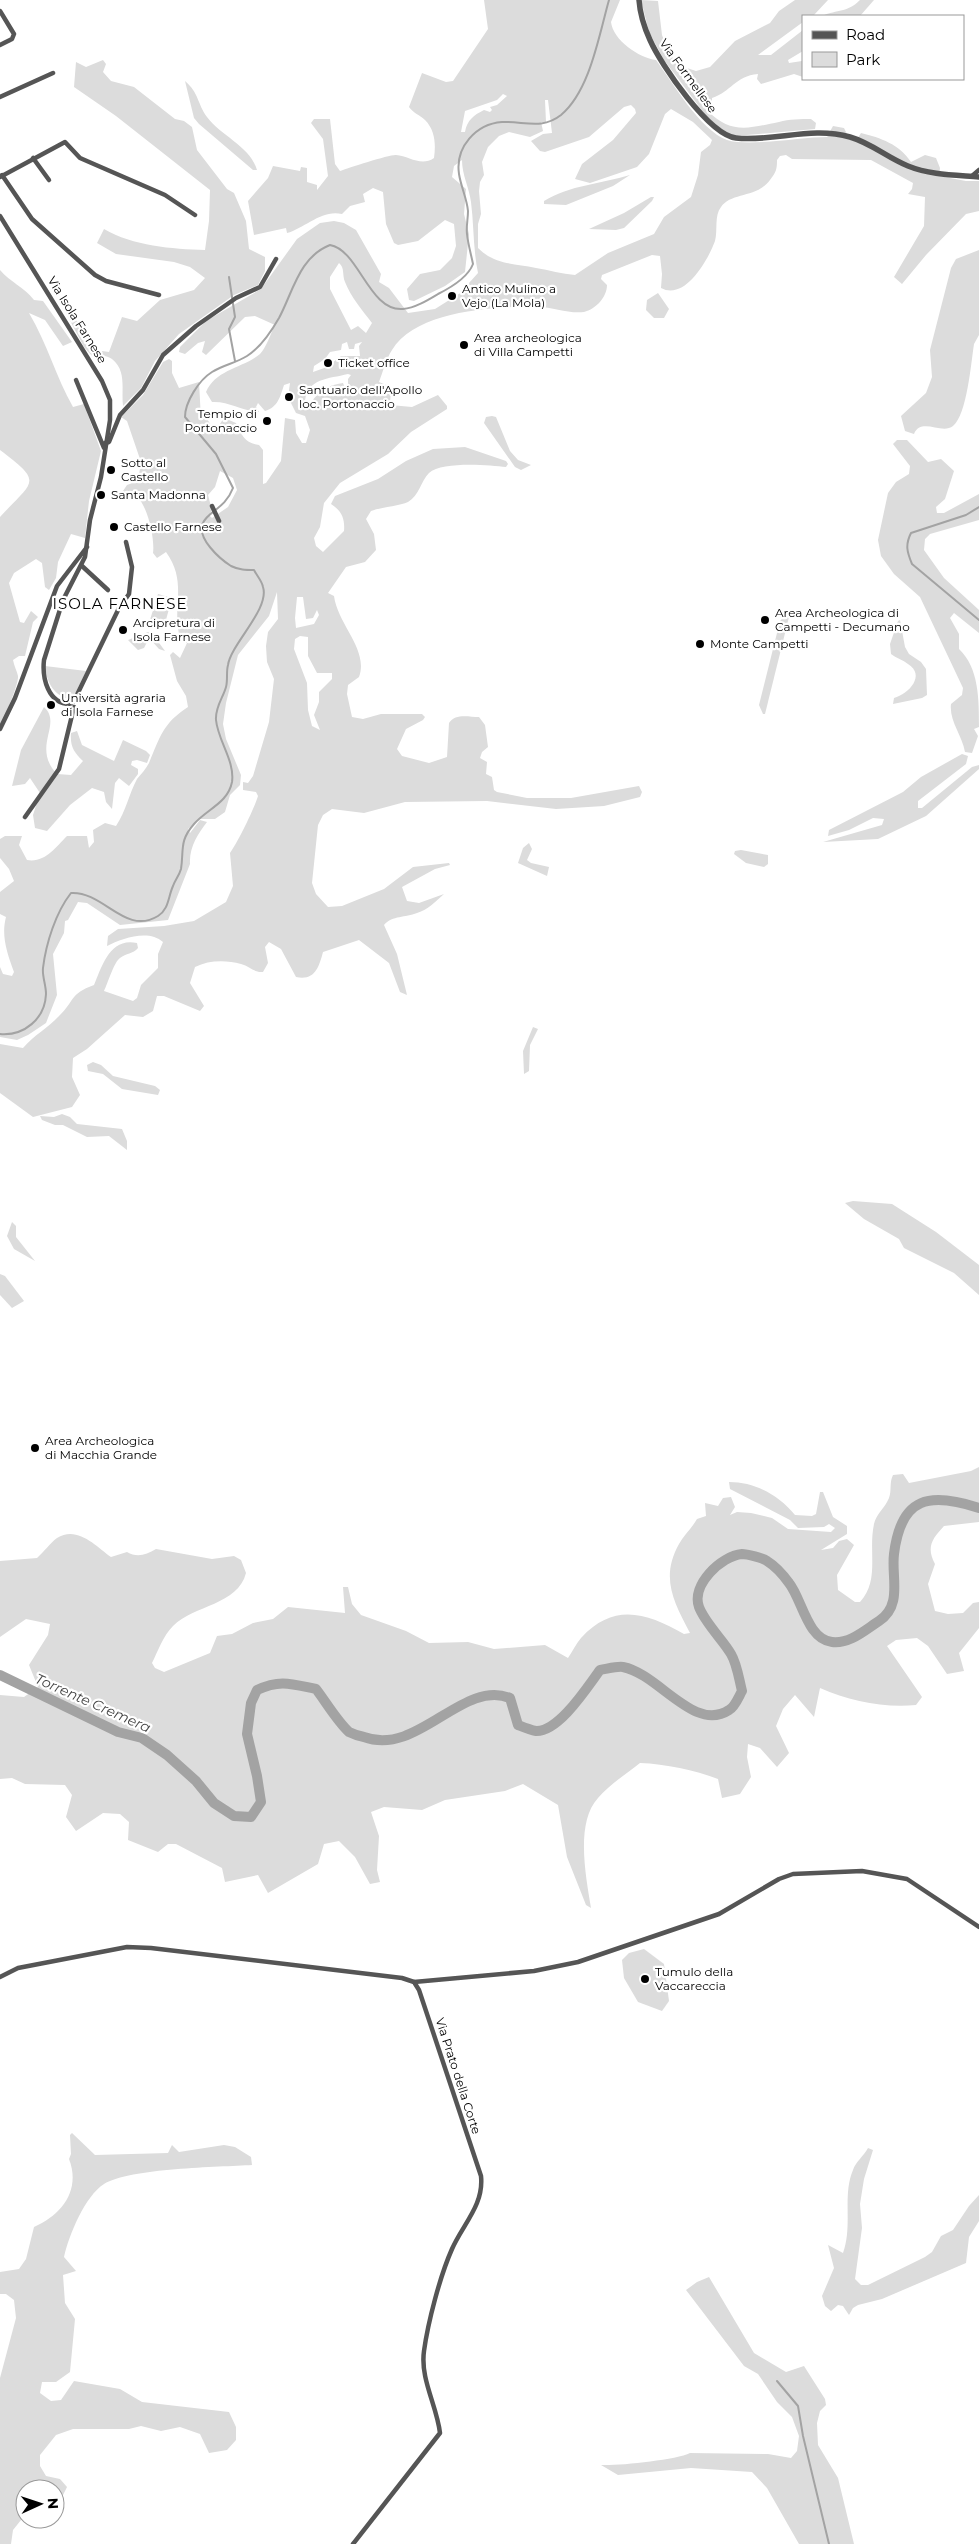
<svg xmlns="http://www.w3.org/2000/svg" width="979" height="2544" font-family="Montserrat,sans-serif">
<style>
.green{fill:#dcdcdc;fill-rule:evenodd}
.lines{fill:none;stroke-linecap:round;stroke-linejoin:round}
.stream{stroke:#a3a3a3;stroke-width:2}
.river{stroke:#a3a3a3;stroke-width:10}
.minor{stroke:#555;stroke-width:4.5}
.tertiary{stroke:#555;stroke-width:5.5}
.poi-dot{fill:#000;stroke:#fff;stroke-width:2}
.labels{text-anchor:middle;stroke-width:4.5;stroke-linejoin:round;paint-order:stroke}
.street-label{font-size:12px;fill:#000;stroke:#fff}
.poi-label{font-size:12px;fill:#000;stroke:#fff;text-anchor:start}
.water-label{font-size:14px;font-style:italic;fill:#444;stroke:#fff}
.quarter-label{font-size:15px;letter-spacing:1px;fill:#000;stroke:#fff}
</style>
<rect width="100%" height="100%" fill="#fff"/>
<g class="green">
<path d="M 484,0 L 620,0 L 611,22 C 613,40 639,58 656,60 C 673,83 700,130 727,140 C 749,147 801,137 827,137 L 833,126 L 844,128 L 850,140 L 856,141 L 861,133 C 881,138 899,144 911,162 L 925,155 L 936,158 L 940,168 L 939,176 L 966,181 L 979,181 L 979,211 L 966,214 L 926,255 L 902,284 L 894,277 L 924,226 L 925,197 L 908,194 L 912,189 L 913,183 L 871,160 L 792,159 L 786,155 L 780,156 L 777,160 C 777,170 776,172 770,180 C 757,198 731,192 721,207 C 714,216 718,230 715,241 C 708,260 685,301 661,288 L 662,274 L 660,256 L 652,255 L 602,275 L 601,279 L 607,285 C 607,297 596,309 584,312 C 569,314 553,307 538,307 C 497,306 416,310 392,350 C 386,359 383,372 379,382 L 391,387 L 390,405 L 412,407 L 438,395 L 447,406 L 447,409 L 411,432 L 388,454 L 340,483 L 324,503 L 320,527 L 314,538 L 316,546 L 323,552 L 344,531 C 345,519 342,511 331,504 L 335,496 L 378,479 L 406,461 L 433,449 L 465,447 L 506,461 L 508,464 L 506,467 C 489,465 442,461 429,473 C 421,481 419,496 408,502 C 400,506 381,507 371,511 L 366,519 L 374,534 L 376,550 L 365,562 L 346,567 L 328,593 L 334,596 C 338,625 369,650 359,677 L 348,685 L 347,694 L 352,717 L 363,719 L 381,714 L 422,714 L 425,717 L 423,720 L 406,729 L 397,749 L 402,756 L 429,763 L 447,757 L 449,723 C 455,713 469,717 479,717 L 485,725 L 488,747 L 482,752 L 480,758 L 487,762 L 486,774 L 492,777 L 494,790 L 497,792 L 527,798 L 571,798 L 639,786 L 642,792 L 640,797 L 604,806 L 556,809 L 487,801 L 405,802 L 364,813 L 332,809 L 323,815 L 318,825 L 312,883 L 316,894 L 328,907 L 342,906 L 384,889 L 413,867 L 449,863 L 450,865 L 435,869 L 402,887 L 407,901 L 419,903 L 444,894 C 436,901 428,910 417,913 C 405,918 393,915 384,925 L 397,954 L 407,995 L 400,992 L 389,963 L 359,940 L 323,952 C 319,967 315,981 296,977 L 281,949 L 269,942 L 265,947 L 268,963 L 263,972 C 254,973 250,966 241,964 C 226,960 209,960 195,967 L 190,983 L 204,1006 L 200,1011 L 164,996 L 157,996 L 153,1011 L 143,1017 L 125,1015 L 87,1049 L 73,1058 L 72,1077 L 80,1095 L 72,1107 L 33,1117 L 0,1093 L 0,1044 L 23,1048 C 34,1035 48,1028 59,1016 C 75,1001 69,994 94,985 C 102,966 110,937 137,943 L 138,948 C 133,954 126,953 120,958 C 114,962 108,983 104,991 L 133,1001 L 137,998 L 141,985 L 158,968 L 158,954 L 163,942 C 149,929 122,938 107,946 L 108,936 L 118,929 L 164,926 L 194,921 L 226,902 L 233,886 L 230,853 C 237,844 255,807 258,796 L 256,792 L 243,790 L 243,782 L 248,783 L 253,776 L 269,722 L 274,679 L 267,662 L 266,646 L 268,632 L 278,619 L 277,592 L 269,616 L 238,655 L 226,703 L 223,724 L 226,739 L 241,775 L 240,785 L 230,795 L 225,812 L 215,819 L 199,819 L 188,829 L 190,833 L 200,820 L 207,822 C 198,834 189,847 190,864 L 168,920 L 120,925 L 87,903 L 78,902 L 68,920 L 65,921 L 64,933 L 53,954 L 57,995 L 46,1023 L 28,1035 L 17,1040 L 0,1037 L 0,967 L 3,974 L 12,976 L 14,972 C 7,953 1,936 6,917 L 0,914 L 0,892 L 14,881 L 9,869 L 0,858 L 0,839 L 5,836 L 22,836 L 19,845 L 27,860 C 45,863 55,848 67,836 L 87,836 L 89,848 L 94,842 L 93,830 L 105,823 L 116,826 C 126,811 129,794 137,779 C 141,774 146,769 149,763 C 160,737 163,723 188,707 L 186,696 L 177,681 L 170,655 L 173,652 L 180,658 L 187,643 L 181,641 C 170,608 189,584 166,552 L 157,558 L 153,553 C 155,540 148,506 137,497 L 132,499 L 123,491 L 127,485 L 138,481 L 141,462 L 127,421 L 121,417 L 143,395 L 163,362 L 169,359 L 172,361 L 172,373 L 179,388 L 199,382 L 201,419 L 207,419 L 215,431 L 224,418 L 236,423 C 242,436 245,443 259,445 L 263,450 L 263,484 L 266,483 L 281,461 L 285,418 L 295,420 L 296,433 L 302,443 L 306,443 L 310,430 L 305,416 L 296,413 L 288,397 L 290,383 L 284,385 C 280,397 278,407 265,411 L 258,403 L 256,407 L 259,412 C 242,411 229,401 212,402 L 206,392 C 216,369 241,369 260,354 C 266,348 271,333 275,325 L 255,316 L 245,317 L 206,355 L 202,352 L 205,341 L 198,343 L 185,354 L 179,352 L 180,347 L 206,321 L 261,289 L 297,239 L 320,223 L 334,221 L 344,223 L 356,230 L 381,274 L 379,282 L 389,288 L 408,313 L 435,309 L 470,287 L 469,283 L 478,273 C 473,249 474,226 471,202 C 469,187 462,175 462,160 L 454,166 L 452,177 L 466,189 L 464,214 L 469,234 L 465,272 L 445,286 L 414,301 L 409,300 L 407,289 L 420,274 L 440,270 L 452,258 L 456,246 L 454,224 L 445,220 L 418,241 L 398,245 L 394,243 L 386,224 L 383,192 L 373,188 L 363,194 L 365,202 L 350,206 L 342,214 C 322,209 305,228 287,233 L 286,228 L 254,235 L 248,201 L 268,178 L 273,166 L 300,171 L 301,167 L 307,168 L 307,182 L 317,185 L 317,190 L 328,176 L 323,139 L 311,123 L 314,119 L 330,119 L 335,164 L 340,171 C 348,168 391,154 396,155 C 409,156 421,167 434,158 C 436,144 435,130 425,120 C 420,115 413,113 409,107 L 422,73 L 446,82 L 453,81 L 488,29 ZM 503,94 L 507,96 L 497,105 L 490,107 L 492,110 L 490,112 L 484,110 C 474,115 467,120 465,132 L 461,132 L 465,111 L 497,100 ZM 545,100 L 548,100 L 552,133 L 543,134 L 531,141 L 540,151 L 545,152 L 589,137 L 624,107 L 631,105 L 635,109 L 636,113 L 613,140 L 582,164 L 575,179 L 590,183 L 637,167 L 649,154 L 665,114 L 671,109 L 693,122 L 712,140 L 710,145 L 701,152 L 698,175 L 691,197 L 664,217 L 654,234 L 608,253 L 575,275 C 562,274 549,270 536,268 C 513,263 495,265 478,248 L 478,224 L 481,214 L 479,191 L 480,182 L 484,175 L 482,162 L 488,147 L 499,136 L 509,132 L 530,137 L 543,131 L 541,122 L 546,122 ZM 339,263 C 345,268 342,275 345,282 C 351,297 362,310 372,323 L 366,333 L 358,326 L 351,330 L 330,289 L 330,277 ZM 347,342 L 349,349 L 354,349 L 355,344 L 362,342 L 359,346 L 360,356 L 341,356 L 327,367 L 313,372 L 314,366 L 325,359 L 330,352 L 341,350 L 342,344 ZM 348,374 L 351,375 L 348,379 L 348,387 L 345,388 L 343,383 C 328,385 319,390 311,403 L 305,401 C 308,378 328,379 348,374 ZM 220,471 L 233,478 L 237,490 L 228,507 L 212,518 L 209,515 L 212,510 L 208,495 L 215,487 ZM 297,597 L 303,597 L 306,619 L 313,618 L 317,610 L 319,615 L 314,624 L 296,628 L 295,618 ZM 300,636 L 308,637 L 308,656 L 317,673 L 332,673 L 332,679 L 319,692 L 319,702 L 314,715 L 320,730 L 312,726 L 308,710 L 307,683 L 294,649 L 295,639 Z"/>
<path d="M 641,0 L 658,1 L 662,35 L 669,54 L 681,66 L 696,71 L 710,67 L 735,41 L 770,23 L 779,11 L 795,0 L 828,0 L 814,15 L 803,16 L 803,22 L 758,55 L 771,55 L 803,30 L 803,51 L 788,60 L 789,63 L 802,61 L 803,77 L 794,74 L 761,84 L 757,79 L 758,74 C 735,76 731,92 712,98 L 712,105 L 707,110 C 731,135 749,128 779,122 C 789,119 801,119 811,119 L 816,123 L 815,129 L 735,136 L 725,133 L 704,113 L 664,60 L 649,32 Z"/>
<path d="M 860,0 L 874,0 L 860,16 L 822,16 C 838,9 847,13 860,0 Z"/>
<path d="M 103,60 L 106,64 L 103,72 L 111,81 L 134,87 L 175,119 L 184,121 L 192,127 L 197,150 L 227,189 L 234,193 L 246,221 L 249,249 L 265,257 L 265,271 L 258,285 L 234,295 L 179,334 L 155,361 L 141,388 L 123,406 C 121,389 127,371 112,359 C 106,355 100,355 93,357 L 84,347 L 66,313 L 84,326 L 88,340 L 95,350 L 109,352 L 122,317 L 137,321 L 160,300 L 194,290 L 205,278 L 190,267 L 174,262 L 116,254 L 97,243 L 104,229 C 133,246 172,249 205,250 L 209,221 L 210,190 L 116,116 L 74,87 L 76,62 L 86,67 Z"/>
<path d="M 185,81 C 199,93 197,103 207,117 C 221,136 250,146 257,170 L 253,170 L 199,124 L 194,118 Z"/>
<path d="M 630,175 L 613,186 L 566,205 L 544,204 L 544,201 C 570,185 601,184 630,175 Z"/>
<polygon points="651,197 654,197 652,201 624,228 616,230 589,229 624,213"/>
<path d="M 979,250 L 979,335 L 974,344 C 971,363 967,415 953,426 C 942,435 921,417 914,434 L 905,431 L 901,416 L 926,393 L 932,377 L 930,350 L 951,268 L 956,259 Z"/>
<path d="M 0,270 C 10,282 24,287 34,300 L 43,301 L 72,342 L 63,346 L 45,320 L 29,313 C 47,343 56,377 73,407 L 84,404 L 101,451 L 89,501 L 85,538 L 71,534 L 58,562 L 56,578 L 49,590 L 45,587 L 42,563 L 36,559 L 14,573 L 9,583 L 20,622 L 24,623 L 31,611 L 38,617 L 33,622 L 25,656 L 19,656 L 13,660 C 14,666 17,671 18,676 C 19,684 4,718 0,727 L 0,517 C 34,480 44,483 0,450 Z"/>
<polygon points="658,293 669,309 664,318 654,318 646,310 647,300"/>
<polygon points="492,416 496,417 510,451 518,460 531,465 521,470 515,467 484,423 486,417"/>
<path d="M 897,440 L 907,440 L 928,462 L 941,459 L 954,471 L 945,499 L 936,507 L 937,513 L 944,513 L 979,494 L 979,520 L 930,534 L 925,539 L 924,550 L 944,578 L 979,610 L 979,633 L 954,613 L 950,618 L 959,634 L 959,649 C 979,668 979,699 979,727 L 974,729 L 978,736 L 972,753 L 965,752 C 962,735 949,721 951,704 L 962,695 L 963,688 L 920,597 L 894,574 L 881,556 L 878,540 L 888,493 L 896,482 L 909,474 L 910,466 L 893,444 Z"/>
<polygon points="158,594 172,598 164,627 149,623"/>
<polygon points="784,617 789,617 765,714 763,714 759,705 780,621"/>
<path d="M 900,620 L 905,647 L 909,654 L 921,662 L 926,669 L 927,695 L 922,698 L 893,704 L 894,698 C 909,694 926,675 908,664 C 903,660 896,658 891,654 L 890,644 L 898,621 Z"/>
<polygon points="148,632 154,636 165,651 159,649 151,640 147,642 144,648 138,650 128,640"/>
<path d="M 45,666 L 86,671 L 72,700 C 54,696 47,684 45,666 Z"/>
<path d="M 44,707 C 63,724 31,747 57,774 L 71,775 L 83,761 C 74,752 70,747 71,733 L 77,731 L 82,745 L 114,761 L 123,740 L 146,751 L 150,755 L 147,763 L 137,760 L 132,761 L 131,765 L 138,769 L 138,774 L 129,786 L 119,778 L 115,783 L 112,809 L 106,802 L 104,792 L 92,788 L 70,805 L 47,831 L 35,828 L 33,815 L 40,793 L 30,778 L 25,784 L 12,786 L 21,750 Z"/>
<polygon points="962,754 968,756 966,764 918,801 918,808 922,808 972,767 979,765 979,769 926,816 878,839 823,842 882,825 884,819 873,818 849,830 828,836 829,830 903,792 921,777"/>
<polygon points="529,843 532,849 527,860 531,863 549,867 547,876 518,863 523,848"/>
<polygon points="741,850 768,855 768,864 764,867 746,863 734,854 735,851"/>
<polygon points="533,1027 538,1029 530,1045 529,1071 524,1074 523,1051"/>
<polygon points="93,1062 101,1065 113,1076 155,1086 160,1090 158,1095 122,1089 103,1074 88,1071 87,1065"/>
<polygon points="62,1114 70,1117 77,1124 122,1129 127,1141 127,1150 109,1136 87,1137 63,1125 55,1125 42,1120 40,1116 54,1117"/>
<polygon points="853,1201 892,1204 936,1232 979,1265 979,1295 954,1273 904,1248 899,1239 864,1219 845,1203"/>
<polygon points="12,1222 16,1226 16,1237 35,1261 14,1249 7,1236"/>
<polygon points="0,1274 5,1276 24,1301 12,1308 0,1295"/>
<path d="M 979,1467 L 979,1522 L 944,1526 C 932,1539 926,1547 935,1564 L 928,1584 L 935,1611 L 948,1614 L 963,1613 L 973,1603 L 979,1602 L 979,1628 L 959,1653 L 964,1671 L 947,1674 L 928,1646 L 917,1638 L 896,1640 L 887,1646 L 922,1697 L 916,1705 C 883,1708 850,1701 820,1688 L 814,1717 L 795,1695 L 783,1709 L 776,1726 L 789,1753 L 777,1767 L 760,1748 L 748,1744 L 747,1757 L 751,1777 L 740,1794 L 722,1798 L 718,1779 C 694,1770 666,1764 640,1763 C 626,1774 609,1785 598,1798 C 575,1823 586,1877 591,1908 L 586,1905 L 567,1857 L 558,1805 L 523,1784 L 505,1791 L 445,1800 L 422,1810 L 384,1807 L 371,1812 L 379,1836 L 377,1870 L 380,1882 L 370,1884 L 355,1857 L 339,1841 L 324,1844 L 318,1864 L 268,1893 L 258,1875 L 225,1882 L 222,1868 L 176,1844 L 168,1844 L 158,1852 L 128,1840 L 129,1822 L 120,1814 L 103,1813 L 76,1831 L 66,1817 L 72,1795 L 65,1785 L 25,1784 L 12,1778 L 0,1779 L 0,1695 L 24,1697 L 38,1687 L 29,1665 L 48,1635 L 50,1624 L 26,1619 L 0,1637 L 0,1561 L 37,1558 C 44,1552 50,1543 57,1538 C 77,1525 96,1546 111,1557 L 127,1552 C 137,1558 146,1555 156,1549 L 212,1559 L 234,1556 L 241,1560 L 246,1573 C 238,1605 194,1605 173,1626 C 163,1636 158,1651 152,1663 L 155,1668 L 164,1672 L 210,1653 L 217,1636 L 232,1634 L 253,1623 L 273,1619 L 288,1607 L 345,1613 L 343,1587 L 348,1587 L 352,1604 L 361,1615 L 406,1631 L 429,1643 L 468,1642 L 494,1649 L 545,1645 L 568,1658 C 572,1652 576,1644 581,1638 C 614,1602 647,1613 684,1634 L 690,1633 C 674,1602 660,1578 679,1544 C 684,1535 692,1528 697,1519 L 706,1516 L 705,1503 L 718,1506 L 723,1498 L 731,1497 L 735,1507 L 730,1515 L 737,1512 L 751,1513 L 772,1518 L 788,1529 L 831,1532 L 835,1528 L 829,1524 L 824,1527 L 798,1528 L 790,1520 L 730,1489 L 729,1482 C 755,1482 779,1495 795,1515 L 812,1516 L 816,1514 L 820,1492 L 823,1492 L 833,1517 L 847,1526 L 847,1534 L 821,1550 L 833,1548 L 839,1541 L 847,1539 L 854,1545 L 837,1575 L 838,1590 L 855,1602 L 860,1602 C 880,1580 868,1552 874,1524 C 876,1514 885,1508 889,1498 C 892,1490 889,1483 893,1475 L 903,1474 L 909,1483 L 971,1471 Z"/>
<polygon points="644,1949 664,1964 669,2001 662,2011 638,2002 624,1978 622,1960 629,1953"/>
<path d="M 72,2133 L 95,2155 L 168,2153 L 172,2145 L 179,2152 L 224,2145 L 235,2147 L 251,2157 L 252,2165 C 219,2167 130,2168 104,2184 C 85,2196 69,2235 64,2257 L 76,2271 L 63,2275 L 65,2303 L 75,2319 L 70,2372 L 56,2382 L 42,2382 L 40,2393 L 51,2401 L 61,2400 L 74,2381 L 120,2389 L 142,2402 L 229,2412 L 236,2427 L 236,2440 L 227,2450 L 209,2453 L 200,2434 L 180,2427 L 161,2431 L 141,2426 L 129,2429 L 73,2429 L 56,2435 L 40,2455 L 40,2466 L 46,2476 L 60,2479 L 67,2487 L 60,2501 L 55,2503 L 55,2489 L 25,2489 L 25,2515 L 13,2530 L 11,2544 L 0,2544 L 0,2378 L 16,2318 L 14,2300 L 6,2294 L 0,2294 L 0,2272 L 19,2269 L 26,2259 L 34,2227 C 62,2215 81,2190 69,2159 L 71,2154 L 70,2135 Z"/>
<path d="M 868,2148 L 873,2150 L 864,2179 L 860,2204 L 862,2228 L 855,2279 L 861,2285 L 868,2285 L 925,2257 L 932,2252 L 941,2236 L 953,2230 L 969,2206 L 979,2195 L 979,2221 L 969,2237 L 966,2263 L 882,2299 L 858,2305 L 853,2308 L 849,2315 L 843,2306 L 838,2305 L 831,2311 L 825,2306 L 822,2296 L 834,2268 L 828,2245 L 843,2253 C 853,2225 842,2196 853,2170 C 856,2161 864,2156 868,2148 Z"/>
<path d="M 709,2277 L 754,2353 L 786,2372 L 804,2366 L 825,2399 L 826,2405 L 820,2411 L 817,2423 L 818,2445 L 838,2478 L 854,2544 L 799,2544 L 767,2488 L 752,2472 L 691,2468 L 618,2475 L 601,2465 C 617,2466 676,2460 690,2453 L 768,2454 L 791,2458 L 797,2451 L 799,2436 L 792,2417 L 777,2402 L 758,2374 L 744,2366 L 686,2290 L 697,2282 Z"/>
</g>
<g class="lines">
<g class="stream">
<polyline points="229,277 235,317 229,329 235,361"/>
<path d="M 979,507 L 966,515 L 911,533 C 905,545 907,552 912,564 L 979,620"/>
<path d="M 0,1034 C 24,1036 45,1019 46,994 C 46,985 42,976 43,968 C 46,943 56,912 71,893 C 104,891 125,936 158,916 C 169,909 168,897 173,886 C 175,880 179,876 181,869 C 184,850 179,841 194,824 C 207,809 228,803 232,782 C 235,761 218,741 216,720 C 215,707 223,698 226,687 C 228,680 226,672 228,665 C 231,644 270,609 263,587 C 262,581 257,576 254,570 C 246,570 239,570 231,566 C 220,559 196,538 203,523 C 208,511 225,509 233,488 L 216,454 L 185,417 C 185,402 199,380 212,372 C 223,365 236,363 247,356 C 260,348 271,332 279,318 C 293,292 299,257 330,245 C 359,250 369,312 403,309 C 415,308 428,300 438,294 C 450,288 468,277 473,264 C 471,254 468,244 467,234 C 466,227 468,219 468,211 C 467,199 461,187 459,174 C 455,147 476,124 502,122 C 524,121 542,130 561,115 C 590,91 599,35 609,0"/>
<polyline points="777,2381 798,2406 803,2436 829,2544"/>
</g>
<path class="river" d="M 0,1675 L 118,1732 L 142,1738 L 167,1755 L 196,1781 L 214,1803 L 234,1816 L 251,1817 L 261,1802 L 257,1776 L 247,1734 L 251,1703 L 257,1690 C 280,1679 292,1684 316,1689 C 326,1702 337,1721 349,1732 C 353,1734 359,1736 364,1737 C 418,1757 462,1679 510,1698 L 518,1725 C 523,1727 530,1730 536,1731 C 559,1732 588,1686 600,1670 C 607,1669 617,1666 623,1667 C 659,1674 694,1733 729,1710 C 735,1707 739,1696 742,1691 C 739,1679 737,1664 731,1654 C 723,1640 705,1623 699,1607 C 691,1585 721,1556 742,1554 C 747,1554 763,1558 767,1561 C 775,1566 784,1576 789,1583 C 802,1599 807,1639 832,1642 C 850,1644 865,1630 879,1621 C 903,1605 891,1577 894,1554 C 901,1496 930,1492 979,1508"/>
<g class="minor">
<polyline points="0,11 14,34 12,39 0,45"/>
<polyline points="0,97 53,73"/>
<polyline points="33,158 49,180"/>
<polyline points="2,175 32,219 95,275 106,281 159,295"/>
<polyline points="972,176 979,170"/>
<polyline points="0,177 65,142 80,158 165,195 195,215"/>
<path d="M 0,216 L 102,381 L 110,400 L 110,420 L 101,477 L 90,520 L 85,557 L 63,600 L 44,660 C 42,678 48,704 70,704 L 74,701 L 119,608 L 129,594 L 132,567 L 126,542"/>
<polyline points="76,380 104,448"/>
<polyline points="105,443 109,442 120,415 143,390 163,355 196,326 236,298 260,287 276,259"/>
<polyline points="212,506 219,521"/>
<polyline points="82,566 108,590"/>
<polyline points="0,729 15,698 57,586 87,547"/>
<polyline points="25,817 59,769 74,707"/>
<path d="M 0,1977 L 18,1968 L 127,1947 L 151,1948 L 402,1978 L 414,1982 L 419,1990 L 481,2176 C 484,2205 463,2224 452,2249 C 440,2276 428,2322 424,2351 C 420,2379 437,2406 440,2433 L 353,2544"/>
<polyline points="414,1982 534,1971 578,1962 719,1914 779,1879 793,1874 862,1871 907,1879 979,1927"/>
</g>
<path class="tertiary" d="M 639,0 C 640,14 644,27 650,40 C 661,65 709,135 736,138 C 775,142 811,126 850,137 C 871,143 888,158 908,166 C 930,175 955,175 979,177"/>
</g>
<g class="poi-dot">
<circle cx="452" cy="296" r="5"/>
<circle cx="464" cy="345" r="5"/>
<circle cx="328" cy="363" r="5"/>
<circle cx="289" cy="397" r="5"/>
<circle cx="267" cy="421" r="5"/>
<circle cx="111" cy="470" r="5"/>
<circle cx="101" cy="495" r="5"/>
<circle cx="114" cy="527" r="5"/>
<circle cx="765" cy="620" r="5"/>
<circle cx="123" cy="630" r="5"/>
<circle cx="700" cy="644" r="5"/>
<circle cx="51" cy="705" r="5"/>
<circle cx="35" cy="1448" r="5"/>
<circle cx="645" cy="1979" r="5"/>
</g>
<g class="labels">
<g class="street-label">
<text transform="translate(688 76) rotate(54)" y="4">Via Formellese</text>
<text transform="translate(77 320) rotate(58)" y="4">Via Isola Farnese</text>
<text transform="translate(458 2076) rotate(72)" y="4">Via Prato della Corte</text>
</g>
<g class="poi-label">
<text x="462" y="293">Antico Mulino a<tspan x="462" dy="14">Vejo (La Mola)</tspan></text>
<text x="474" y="342">Area archeologica<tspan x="474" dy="14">di Villa Campetti</tspan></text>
<text x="338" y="367">Ticket office</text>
<text x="299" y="394">Santuario dell'Apollo<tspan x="299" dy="14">loc. Portonaccio</tspan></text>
<text x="257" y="418" text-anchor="end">Tempio di<tspan x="257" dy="14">Portonaccio</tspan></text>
<text x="121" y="467">Sotto al<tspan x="121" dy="14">Castello</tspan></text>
<text x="111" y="499">Santa Madonna</text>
<text x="124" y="531">Castello Farnese</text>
<text x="775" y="617">Area Archeologica di<tspan x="775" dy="14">Campetti - Decumano</tspan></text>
<text x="133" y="627">Arcipretura di<tspan x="133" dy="14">Isola Farnese</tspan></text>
<text x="710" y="648">Monte Campetti</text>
<text x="61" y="702">Università agraria<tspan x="61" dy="14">di Isola Farnese</tspan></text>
<text x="45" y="1445">Area Archeologica<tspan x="45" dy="14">di Macchia Grande</tspan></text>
<text x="655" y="1976">Tumulo della<tspan x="655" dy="14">Vaccareccia</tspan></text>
</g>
<g class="water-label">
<text transform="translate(93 1703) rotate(24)" y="5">Torrente Cremera</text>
</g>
<g class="quarter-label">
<text x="120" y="609">ISOLA FARNESE</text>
</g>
</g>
<rect x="802" y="15" width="162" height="65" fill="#ffffff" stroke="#999999"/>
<rect x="812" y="31" width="25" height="8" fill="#555555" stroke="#999999"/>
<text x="846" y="40" font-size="15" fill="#000000">Road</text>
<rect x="812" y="52" width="25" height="15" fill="#dcdcdc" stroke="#999999"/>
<text x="846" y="65" font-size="15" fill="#000000">Park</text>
<g transform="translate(40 2504) rotate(87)"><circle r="24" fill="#ffffff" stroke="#999999"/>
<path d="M0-4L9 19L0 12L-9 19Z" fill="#000000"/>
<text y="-8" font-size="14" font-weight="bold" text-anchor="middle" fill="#000000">N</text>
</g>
</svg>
